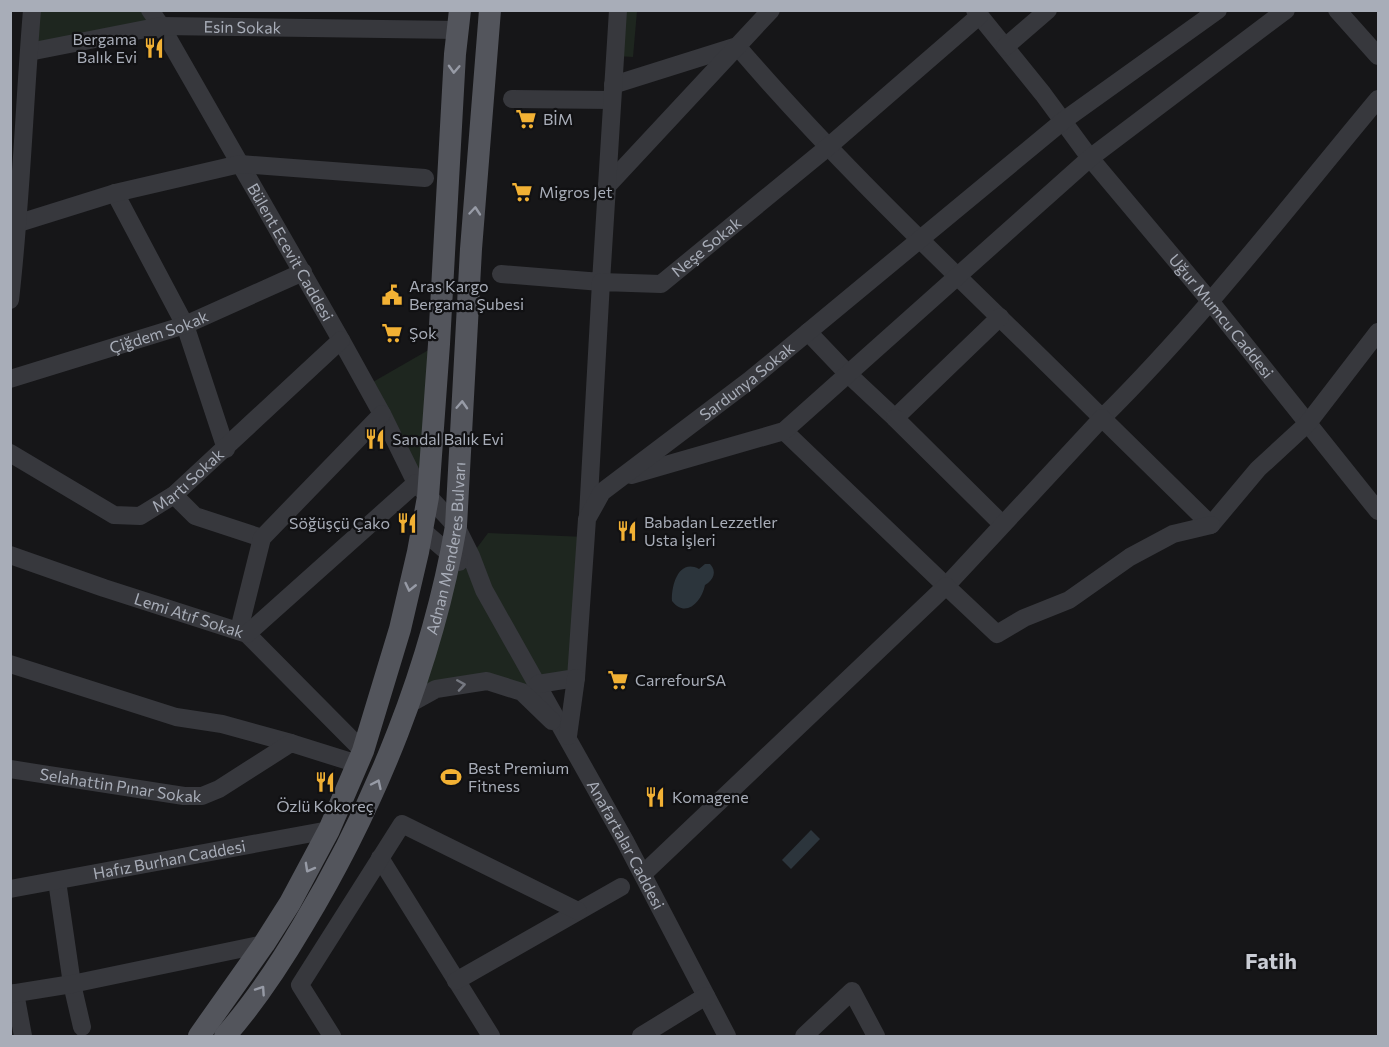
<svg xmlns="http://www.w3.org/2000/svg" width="1389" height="1047" font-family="Commissioner,sans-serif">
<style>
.green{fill:#1e261f}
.water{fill:#2c353c}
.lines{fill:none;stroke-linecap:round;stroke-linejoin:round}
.minor{stroke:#37383d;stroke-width:18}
.major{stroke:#53555c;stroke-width:22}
.oneway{stroke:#979ba6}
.oneway2{stroke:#757881}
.labels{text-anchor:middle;stroke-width:4.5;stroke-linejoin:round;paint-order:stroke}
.street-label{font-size:16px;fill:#a8adb8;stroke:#111113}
.poi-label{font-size:16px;fill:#a8adb8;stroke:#111113;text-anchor:start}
.district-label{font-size:22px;font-weight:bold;fill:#c9ccd4;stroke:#111113}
</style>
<rect width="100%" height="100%" fill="#161618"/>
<g class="green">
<polygon points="32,11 150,11 161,26 29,52"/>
<polygon points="622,11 637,11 633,57 618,56"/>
<polygon points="439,344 428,497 366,386"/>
<polygon points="488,533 586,537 576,678 522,692 487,681 407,705 445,576 462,564 483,588 471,556"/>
</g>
<g class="water">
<path d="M 705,564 L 710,564 C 717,571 714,580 705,585 C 702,601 686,619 672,601 C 671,587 678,558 699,569 Z"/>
<polygon points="811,830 820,839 791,869 782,860"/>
</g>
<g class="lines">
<g class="minor">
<path id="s1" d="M 150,10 L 161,26 L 341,340 L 382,414 L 416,483 L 456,526 L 471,556 L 484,590 L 625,841 L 727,1036"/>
<path id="s2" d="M 975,10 L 1043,94 L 1090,158 L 1210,301 L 1378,511"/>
<polyline points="1337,10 1378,56"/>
<polyline points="1005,47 1048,10"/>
<path id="s3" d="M 29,52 L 161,26 L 458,30"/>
<path d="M 613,85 L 737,46 C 850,178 979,295 1102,418 C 1202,319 1288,207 1378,99"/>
<polyline points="512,99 612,100"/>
<polyline points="607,186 771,10"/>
<polyline points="115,193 185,325 226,449"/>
<polyline points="10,223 19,223 115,193 240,164 425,178"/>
<polyline points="501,274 601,282 618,10"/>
<path d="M 10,300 C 21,204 24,107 32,10"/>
<polyline points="808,332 848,374 895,418 1000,317"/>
<path id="s4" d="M 10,379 L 185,325 L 303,272"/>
<polyline points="895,418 1002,524"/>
<polyline points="784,431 946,586 1102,418 1211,525 1258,469 1308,423 1378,332"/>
<path id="s5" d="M 10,453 L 114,515 L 140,516 L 174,495 L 341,340"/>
<polyline points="631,475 784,431 1090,158 1286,10"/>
<polyline points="174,495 195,516 262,538"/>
<path id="s6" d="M 588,515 L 601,282 L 661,284 L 828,147 L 979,16"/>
<polyline points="422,530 459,562"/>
<path id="s7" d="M 10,555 L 104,588 L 247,634 L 363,751"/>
<polyline points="239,630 262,538 382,414"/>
<polyline points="247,634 416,483"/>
<polyline points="10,664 176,717 222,724 291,743"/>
<path id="s8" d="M 538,684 L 576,678 L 587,519 L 602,492 L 750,380 L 1063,121 L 1218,10"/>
<polyline points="407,705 436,689 487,681 522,692 552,721"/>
<polyline points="568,736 576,678"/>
<path id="s9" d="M 10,769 L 184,796 L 202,796 L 219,789 L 291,743 L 358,764"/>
<polyline points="380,858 491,1036"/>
<polyline points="643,874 946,586 997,634 1024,618 1069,600 1130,557 1173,534 1211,525"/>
<polyline points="57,881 72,984 82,1027"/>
<path id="s10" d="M 10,889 L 329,830"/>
<polyline points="456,981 621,887"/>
<polyline points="15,993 23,1036"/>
<polyline points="10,994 72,984 264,944"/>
<polyline points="332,1036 300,985 402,824 578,911"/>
<polyline points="641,1036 706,996"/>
<polyline points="804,1036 852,991 876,1036"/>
</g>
<g class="major">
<polyline points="199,1036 264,944 290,903 329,830 363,751 400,629 418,552 428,497 439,344 455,54 460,10"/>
<path id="s11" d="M 225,1036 C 255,1002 280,964 303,925 C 376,804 432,665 456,526 L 471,249 L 490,10"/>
</g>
</g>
<defs><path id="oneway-chevron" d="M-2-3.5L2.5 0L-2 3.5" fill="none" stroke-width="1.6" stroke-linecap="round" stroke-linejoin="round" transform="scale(1.5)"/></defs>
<g class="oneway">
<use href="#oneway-chevron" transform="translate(454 69) rotate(93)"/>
<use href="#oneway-chevron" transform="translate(475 211) rotate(-85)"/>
<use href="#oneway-chevron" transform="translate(462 405) rotate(-87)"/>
<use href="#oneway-chevron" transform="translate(410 587) rotate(103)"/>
<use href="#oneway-chevron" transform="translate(377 784) rotate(-65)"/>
<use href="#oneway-chevron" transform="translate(309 868) rotate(119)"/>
<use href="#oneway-chevron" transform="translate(261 990) rotate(-56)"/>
</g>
<use class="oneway2" href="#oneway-chevron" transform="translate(461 685) rotate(-9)"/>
<defs>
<g id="restaurant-bare" transform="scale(1.62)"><path d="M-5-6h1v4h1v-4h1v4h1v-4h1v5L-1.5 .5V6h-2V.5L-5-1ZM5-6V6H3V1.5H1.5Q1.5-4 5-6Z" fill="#f2b134" stroke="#111113" stroke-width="2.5" paint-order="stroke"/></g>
<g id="supermarket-bare" transform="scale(1.62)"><path d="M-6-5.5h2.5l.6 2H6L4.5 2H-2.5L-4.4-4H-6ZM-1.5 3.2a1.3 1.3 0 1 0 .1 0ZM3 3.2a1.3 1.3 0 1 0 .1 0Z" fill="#f2b134" stroke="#111113" stroke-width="2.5" paint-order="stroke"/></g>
<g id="civic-bare" transform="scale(1.62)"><path d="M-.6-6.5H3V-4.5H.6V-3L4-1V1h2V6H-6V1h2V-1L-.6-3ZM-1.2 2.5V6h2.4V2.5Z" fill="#f2b134" stroke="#111113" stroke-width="2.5" paint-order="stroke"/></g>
<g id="stadium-bare" transform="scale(1.62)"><path d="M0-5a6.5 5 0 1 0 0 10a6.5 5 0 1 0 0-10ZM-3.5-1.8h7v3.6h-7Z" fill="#f2b134" stroke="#111113" stroke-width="2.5" paint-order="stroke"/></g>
</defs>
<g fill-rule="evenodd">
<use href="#restaurant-bare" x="154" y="48"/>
<use href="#supermarket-bare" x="526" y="119"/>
<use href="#supermarket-bare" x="522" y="192"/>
<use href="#civic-bare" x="392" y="295"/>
<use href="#supermarket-bare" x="392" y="333"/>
<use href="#restaurant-bare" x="375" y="439"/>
<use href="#restaurant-bare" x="407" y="523"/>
<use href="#restaurant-bare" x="627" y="531"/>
<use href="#supermarket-bare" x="618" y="680"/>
<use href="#stadium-bare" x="451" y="777"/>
<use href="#restaurant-bare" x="325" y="782"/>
<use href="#restaurant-bare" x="655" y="797"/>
</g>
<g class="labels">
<g class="street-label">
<text dy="6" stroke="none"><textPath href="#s3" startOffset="216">Esin Sokak</textPath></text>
<text dy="6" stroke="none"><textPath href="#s6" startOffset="352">Neşe Sokak</textPath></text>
<text dy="6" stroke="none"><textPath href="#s1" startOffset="280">Bülent Ecevit Caddesi</textPath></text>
<text dy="6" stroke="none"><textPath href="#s2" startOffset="393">Uğur Mumcu Caddesi</textPath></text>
<text dy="6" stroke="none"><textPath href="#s4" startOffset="156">Çiğdem Sokak</textPath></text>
<text dy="6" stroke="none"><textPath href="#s8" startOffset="411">Sardunya Sokak</textPath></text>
<text dy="6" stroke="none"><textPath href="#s5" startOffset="207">Martı Sokak</textPath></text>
<text dy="6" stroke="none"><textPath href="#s11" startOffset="542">Adnan Menderes Bulvarı</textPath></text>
<text dy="6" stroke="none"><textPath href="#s7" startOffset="189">Lemi Atıf Sokak</textPath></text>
<text dy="6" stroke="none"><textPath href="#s9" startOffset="112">Selahattin Pınar Sokak</textPath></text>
<text dy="6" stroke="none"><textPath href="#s1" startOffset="963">Anafartalar Caddesi</textPath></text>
<text dy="6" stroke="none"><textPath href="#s10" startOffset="162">Hafız Burhan Caddesi</textPath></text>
</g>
<g class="poi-label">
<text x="137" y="45" text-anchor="end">Bergama<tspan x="137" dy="18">Balık Evi</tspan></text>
<text x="543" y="125">BİM</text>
<text x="539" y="198">Migros Jet</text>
<text x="409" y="292">Aras Kargo<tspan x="409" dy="18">Bergama Şubesi</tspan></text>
<text x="409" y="339">Şok</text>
<text x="392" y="445">Sandal Balık Evi</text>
<text x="644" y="528">Babadan Lezzetler<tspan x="644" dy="18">Usta İşleri</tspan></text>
<text x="390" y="529" text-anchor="end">Söğüşçü Çako</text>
<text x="635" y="686">CarrefourSA</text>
<text x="468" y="774">Best Premium<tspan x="468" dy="18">Fitness</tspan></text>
<text x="672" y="803">Komagene</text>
<text x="325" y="812" text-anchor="middle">Özlü Kokoreç</text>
</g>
<g class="district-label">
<text x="1271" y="969">Fatih</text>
</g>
</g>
<rect width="1389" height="1047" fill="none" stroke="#a8adb8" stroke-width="24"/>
</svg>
